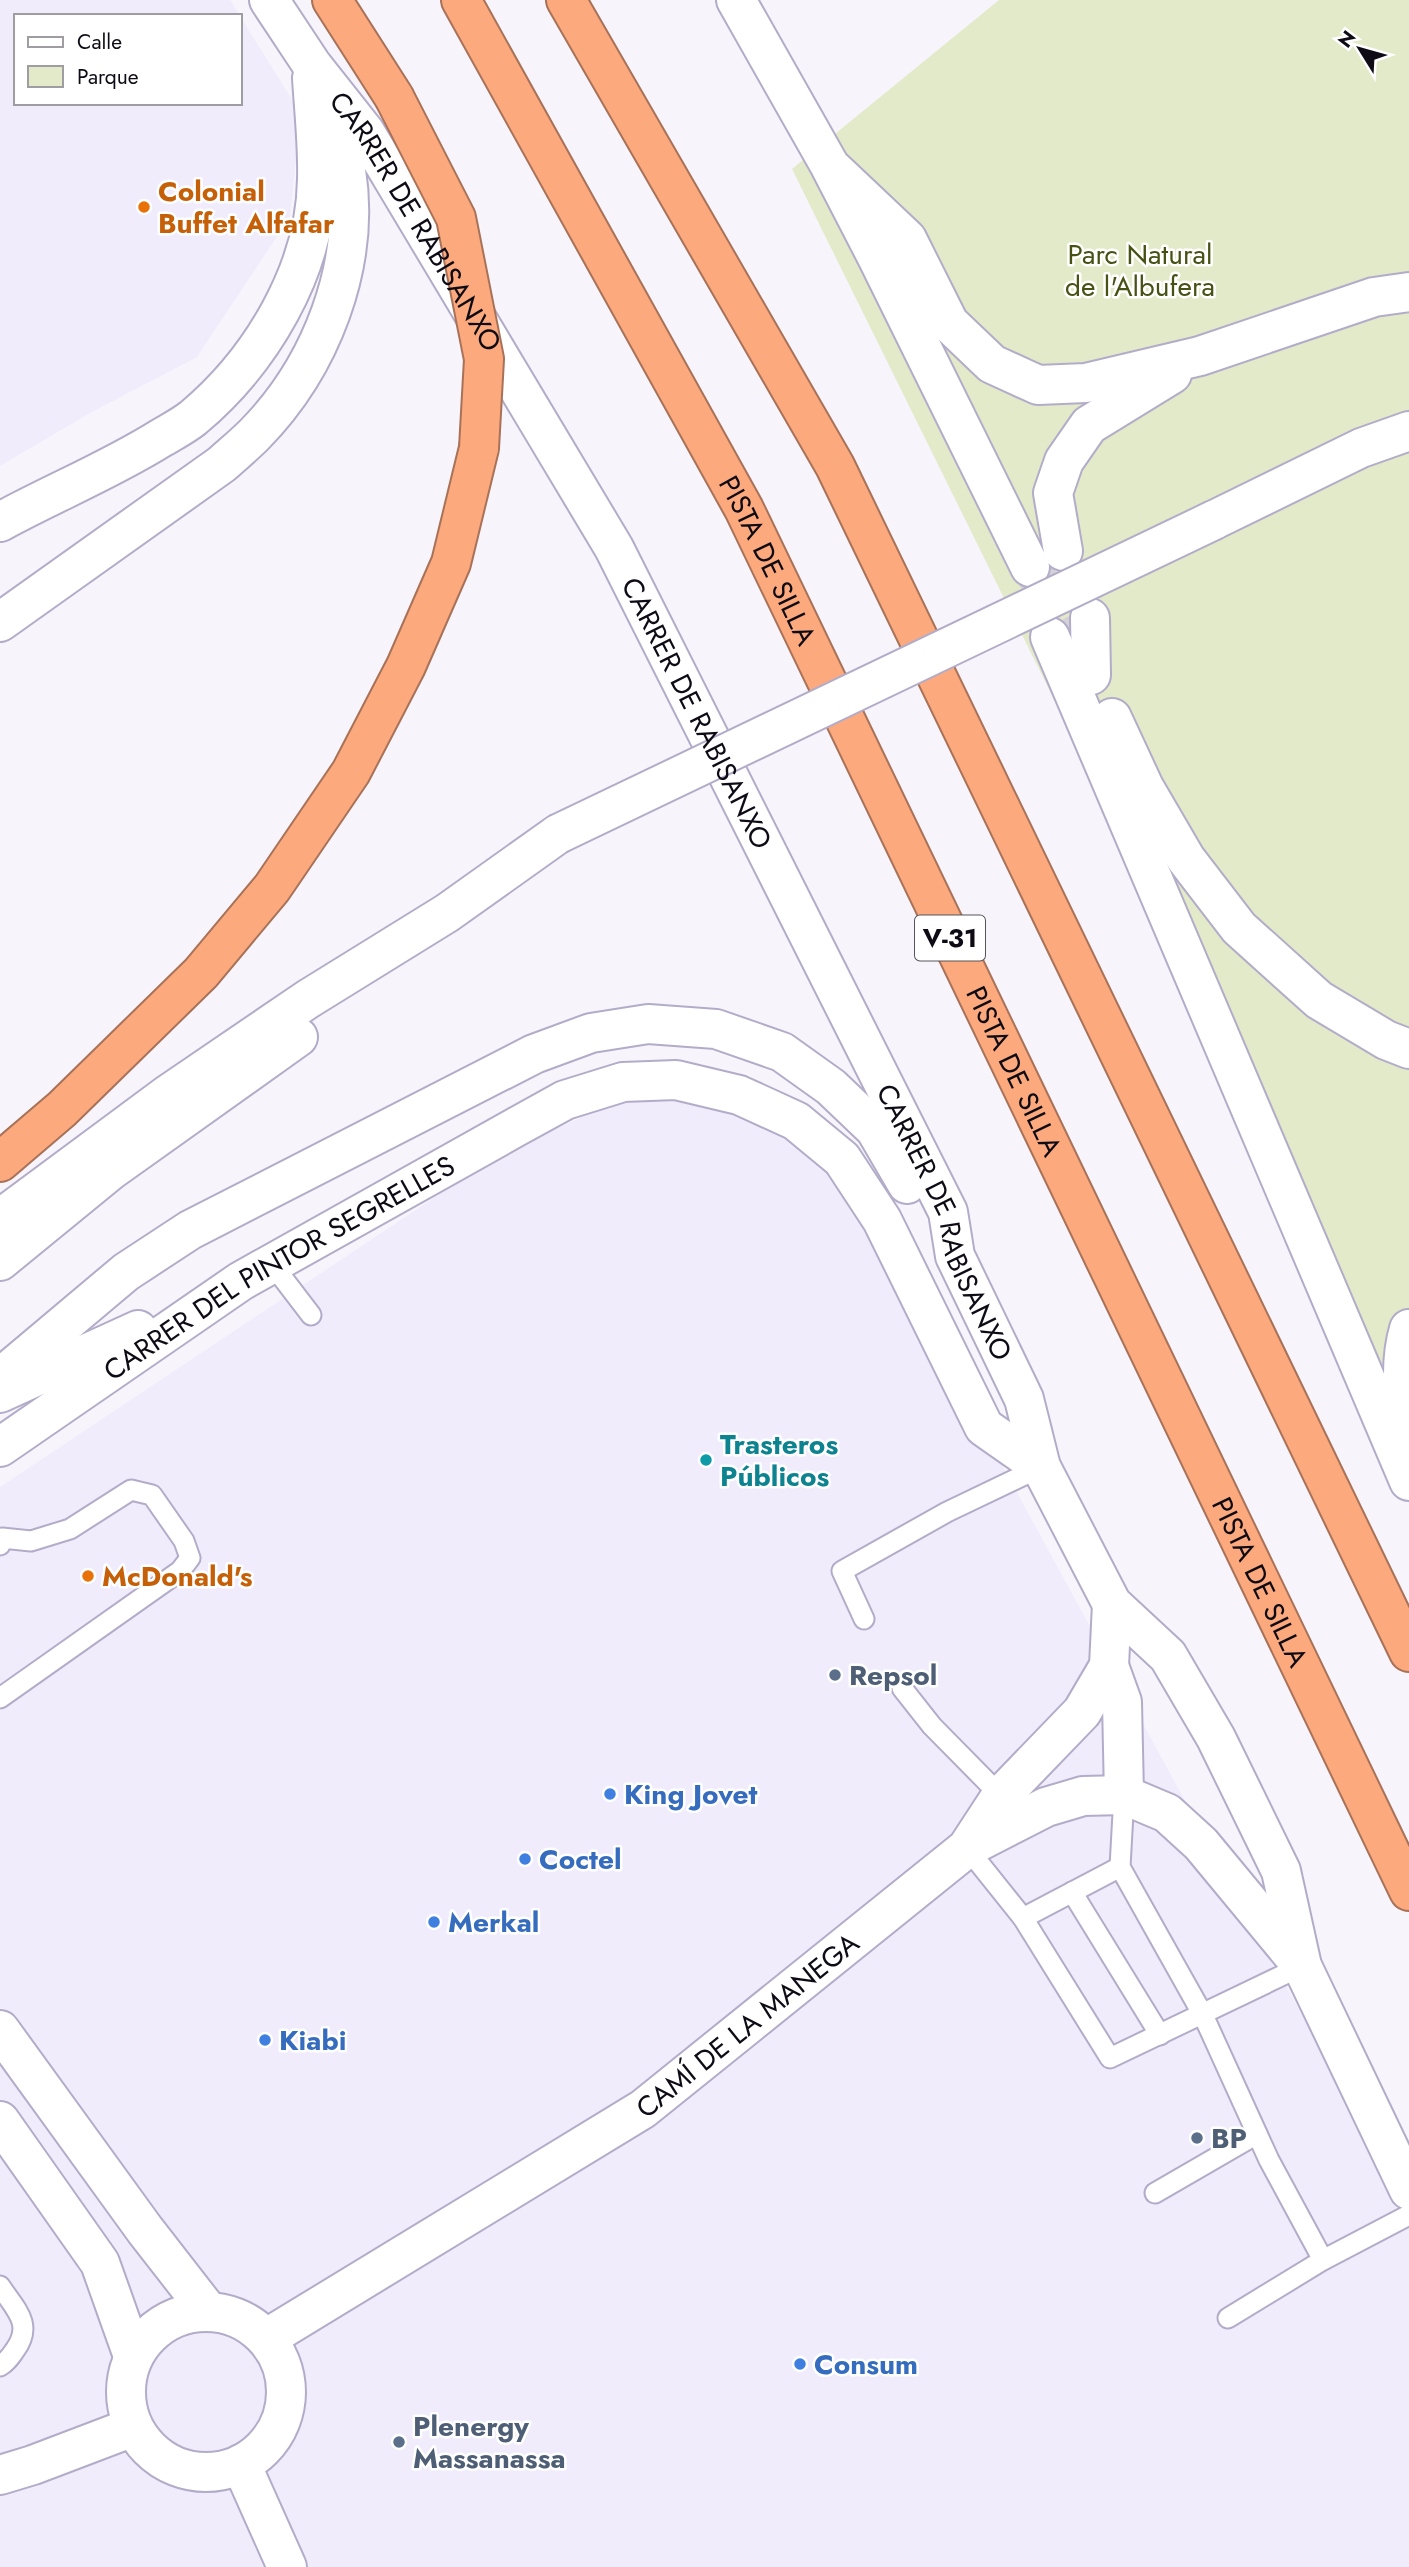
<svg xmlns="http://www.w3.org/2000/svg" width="1409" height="2567" font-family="Jost,sans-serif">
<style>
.built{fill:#f0ecfc;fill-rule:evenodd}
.green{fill:#e3eac9}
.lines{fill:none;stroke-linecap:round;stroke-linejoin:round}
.secondary-tunnel{stroke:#d4d2d8;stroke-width:38;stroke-dasharray:38 19;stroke-linecap:butt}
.lane-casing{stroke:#b3acc9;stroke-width:23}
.street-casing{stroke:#b3acc9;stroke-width:42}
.secondary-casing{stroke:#b3acc9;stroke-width:42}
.highway-casing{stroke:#a87259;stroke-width:42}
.lane{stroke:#fff;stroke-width:19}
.street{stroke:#fff;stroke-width:38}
.secondary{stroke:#fff;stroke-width:38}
.highway{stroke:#fba97d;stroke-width:38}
.secondary-bridge-casing{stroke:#b3acc9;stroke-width:42;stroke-linecap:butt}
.highway-bridge-casing{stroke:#a87259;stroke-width:42;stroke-linecap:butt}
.secondary-bridge{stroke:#fff;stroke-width:38}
.highway-bridge{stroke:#fba97d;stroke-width:38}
.food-dot{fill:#e8710a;stroke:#fff;stroke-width:2.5}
.culture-dot{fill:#0f9aa8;stroke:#fff;stroke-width:2.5}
.service-dot{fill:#5c6f8a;stroke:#fff;stroke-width:2.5}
.shop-dot{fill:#3f7fe0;stroke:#fff;stroke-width:2.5}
.labels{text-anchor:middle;stroke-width:5;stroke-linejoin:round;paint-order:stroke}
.shield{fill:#fff;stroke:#56545b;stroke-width:2}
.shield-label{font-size:26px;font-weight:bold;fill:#0e0b15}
.food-label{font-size:28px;font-weight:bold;fill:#c56008;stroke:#fff;text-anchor:start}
.street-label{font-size:28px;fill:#0e0b15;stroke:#fff}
.park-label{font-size:28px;fill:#485114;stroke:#fff}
.culture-label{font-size:28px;font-weight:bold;fill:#0d838f;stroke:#fff;text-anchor:start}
.service-label{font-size:28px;font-weight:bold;fill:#4e5e75;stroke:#fff;text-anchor:start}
.shop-label{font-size:28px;font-weight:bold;fill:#366cbe;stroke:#fff;text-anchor:start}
</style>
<rect width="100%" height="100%" fill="#f7f5fb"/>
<g class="built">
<path d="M 0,0 L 230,0 L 301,114 L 290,217 L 197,357 L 90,413 L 0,466 ZM 16,16 L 240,16 L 240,103 L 16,103 Z"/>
<polygon points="656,1083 822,1135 1369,2138 1409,2223 1409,2567 0,2567 0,1487 495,1157"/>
</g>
<polygon class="green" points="999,0 1409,0 1409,1418 792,169"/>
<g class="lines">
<polyline class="secondary-tunnel" points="1033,571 1069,629"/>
<g class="lane-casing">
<g id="lane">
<polyline points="272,1264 311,1315"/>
<polyline points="0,1545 2,1538 31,1541 70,1529 131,1490 152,1495 184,1541 190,1558 180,1571 0,1698"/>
<polyline points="864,1619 842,1571 947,1512 1041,1467"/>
<polyline points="902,1688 932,1726 1001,1796"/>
<polyline points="1124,1795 1120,1867 1203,2015 1269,2160 1323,2260"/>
<polyline points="967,1848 1023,1918 1110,2058 1302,1966"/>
<polyline points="1072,1892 1160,2035"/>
<polyline points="1023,1918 1120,1867"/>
<polyline points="1155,2193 1257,2134"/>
<path d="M 0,2286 C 15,2309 34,2324 15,2350 C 10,2357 7,2362 0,2366"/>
<polyline points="1228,2318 1323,2260 1409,2215"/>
</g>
</g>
<g class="street-casing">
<g id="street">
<polyline points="834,170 907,239 949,323 992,364 1038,385 1086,383 1200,356 1374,297 1409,292"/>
<path d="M 0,522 C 53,493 110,470 161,438 C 171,432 183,426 193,418 C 261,361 316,270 317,179 C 318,146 314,111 312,78"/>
<polyline points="1063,551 1053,493 1064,461 1089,425 1172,374"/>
<polyline points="1090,618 1091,675"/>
<polyline points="0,1393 138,1330"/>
<path id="s1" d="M 0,1447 L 241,1281 L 516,1127 L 565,1100 L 623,1082 L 676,1080 L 739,1095 L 796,1121 L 842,1159 L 882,1220 L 984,1427 L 1041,1467"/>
<polyline points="1109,1666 1122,1702 1124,1795"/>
<polyline points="968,1847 1046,1807 1083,1796 1124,1795 1167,1813 1201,1844 1302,1966"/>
<polyline points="0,2030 145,2230 208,2311"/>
<polyline points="0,2121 100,2263 133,2356"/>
<circle cx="206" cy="2392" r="80"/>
<path id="s2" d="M 267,2338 L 643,2109 L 967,1848 L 1001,1796 L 1082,1712 L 1109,1666 L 1112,1604"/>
<polyline points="241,2464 287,2567"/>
<polyline points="0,2475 33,2465 133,2427"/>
</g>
</g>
<g class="secondary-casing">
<g id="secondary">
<path id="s3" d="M 269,0 L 312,65 L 365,132 L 614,548 L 948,1212 L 955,1256 L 1024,1399 L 1041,1467 L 1112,1604 L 1168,1656 L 1216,1738 L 1281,1871 L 1302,1966 L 1409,2190"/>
<polyline points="736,0 830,166 878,259 1030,567"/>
<polyline points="1214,520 1361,448 1409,431"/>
<path d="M 0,622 L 222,464 C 233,454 244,445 254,435 C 321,367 361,265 346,170 C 343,145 330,118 321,94"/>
<polyline points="1050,637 1409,1481"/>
<polyline points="1112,718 1144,787 1186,859 1239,928 1319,1000 1386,1040 1409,1049"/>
<polyline points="0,1219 167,1095 308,999 447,913 558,834"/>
<polyline points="0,1261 110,1171 298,1037"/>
<path d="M 1409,1329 C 1401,1356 1401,1393 1409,1419"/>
<polyline points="0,1378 126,1272 190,1230 534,1054 591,1033 648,1024 716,1029 782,1052 831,1087 875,1129 907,1184"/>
</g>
</g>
<g class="highway-casing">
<g id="highway">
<polyline points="332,0 394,97"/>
<path id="s4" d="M 461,0 L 744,509 L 1409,1891"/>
<polyline points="566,0 835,466 1409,1652"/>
<polyline points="0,1162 62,1109 201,973 272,888 351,772 406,666 451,563 479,448"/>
</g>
</g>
<use href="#lane" class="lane"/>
<use href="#street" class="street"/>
<use href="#secondary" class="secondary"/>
<use href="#highway" class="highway"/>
<g class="secondary-bridge-casing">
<polyline id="secondary-bridge" points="558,834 1214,520"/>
</g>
<g class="highway-bridge-casing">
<polyline id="highway-bridge" points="394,97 456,218 484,359 479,448"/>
</g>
<use href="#secondary-bridge" class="secondary-bridge"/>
<use href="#highway-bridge" class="highway-bridge"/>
</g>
<g class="food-dot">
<circle cx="144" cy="207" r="7"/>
<circle cx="88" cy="1576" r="7"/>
</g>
<circle class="culture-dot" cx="706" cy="1460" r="7"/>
<g class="service-dot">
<circle cx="835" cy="1675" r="7"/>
<circle cx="1197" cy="2138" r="7"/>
<circle cx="399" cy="2442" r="7"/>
</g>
<g class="shop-dot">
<circle cx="610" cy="1794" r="7"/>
<circle cx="525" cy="1859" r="7"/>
<circle cx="434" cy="1922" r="7"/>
<circle cx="265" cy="2040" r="7"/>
<circle cx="800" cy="2364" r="7"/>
</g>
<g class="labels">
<rect class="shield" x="915" y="915.5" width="70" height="45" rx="5"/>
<g class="shield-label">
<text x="950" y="947">V-31</text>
</g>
<g class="food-label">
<text x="158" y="201">Colonial<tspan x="158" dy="32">Buffet Alfafar</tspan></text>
<text x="102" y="1586">McDonald's</text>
</g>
<g class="street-label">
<text dy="10" stroke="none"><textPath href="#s3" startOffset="266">CARRER DE RABISANXO</textPath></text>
<text dy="10" stroke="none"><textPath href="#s4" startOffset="639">PISTA DE SILLA</textPath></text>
<text dy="10" stroke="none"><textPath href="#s3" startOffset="833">CARRER DE RABISANXO</textPath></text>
<text dy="10" stroke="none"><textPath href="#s4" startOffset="1206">PISTA DE SILLA</textPath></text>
<text dy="10" stroke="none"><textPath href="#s3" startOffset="1400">CARRER DE RABISANXO</textPath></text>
<text dy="10" stroke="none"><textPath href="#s1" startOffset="332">CARRER DEL PINTOR SEGRELLES</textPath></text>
<text dy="10" stroke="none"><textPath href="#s4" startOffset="1773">PISTA DE SILLA</textPath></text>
<text dy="10" stroke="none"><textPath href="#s2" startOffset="574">CAMÍ DE LA MANEGA</textPath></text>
</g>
<g class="park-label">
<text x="1140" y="264">Parc Natural<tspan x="1140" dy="32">de l'Albufera</tspan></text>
</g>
<g class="culture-label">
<text x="720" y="1454">Trasteros<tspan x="720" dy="32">Públicos</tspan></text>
</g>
<g class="service-label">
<text x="849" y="1685">Repsol</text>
<text x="1211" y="2148">BP</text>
<text x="413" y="2436">Plenergy<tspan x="413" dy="32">Massanassa</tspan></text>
</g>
<g class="shop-label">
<text x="624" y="1804">King Jovet</text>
<text x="539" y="1869">Coctel</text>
<text x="448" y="1932">Merkal</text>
<text x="279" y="2050">Kiabi</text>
<text x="814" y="2374">Consum</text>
</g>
</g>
<rect x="14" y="14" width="228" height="91" fill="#ffffff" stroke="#9f9da1" stroke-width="2"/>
<rect x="28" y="37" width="35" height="10" fill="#ffffff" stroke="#9f9da1" stroke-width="2"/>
<text x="77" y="49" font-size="21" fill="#0e0b15">Calle</text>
<rect x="28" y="66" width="35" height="21" fill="#e3eac9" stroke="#9f9da1" stroke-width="2"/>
<text x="77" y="84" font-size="21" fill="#0e0b15">Parque</text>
<g transform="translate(1360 49) rotate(307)" stroke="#ffffff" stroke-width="5" paint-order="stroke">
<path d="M0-5L12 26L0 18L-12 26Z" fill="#0e0b15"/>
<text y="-10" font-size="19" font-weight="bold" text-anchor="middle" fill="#0e0b15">N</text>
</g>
</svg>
